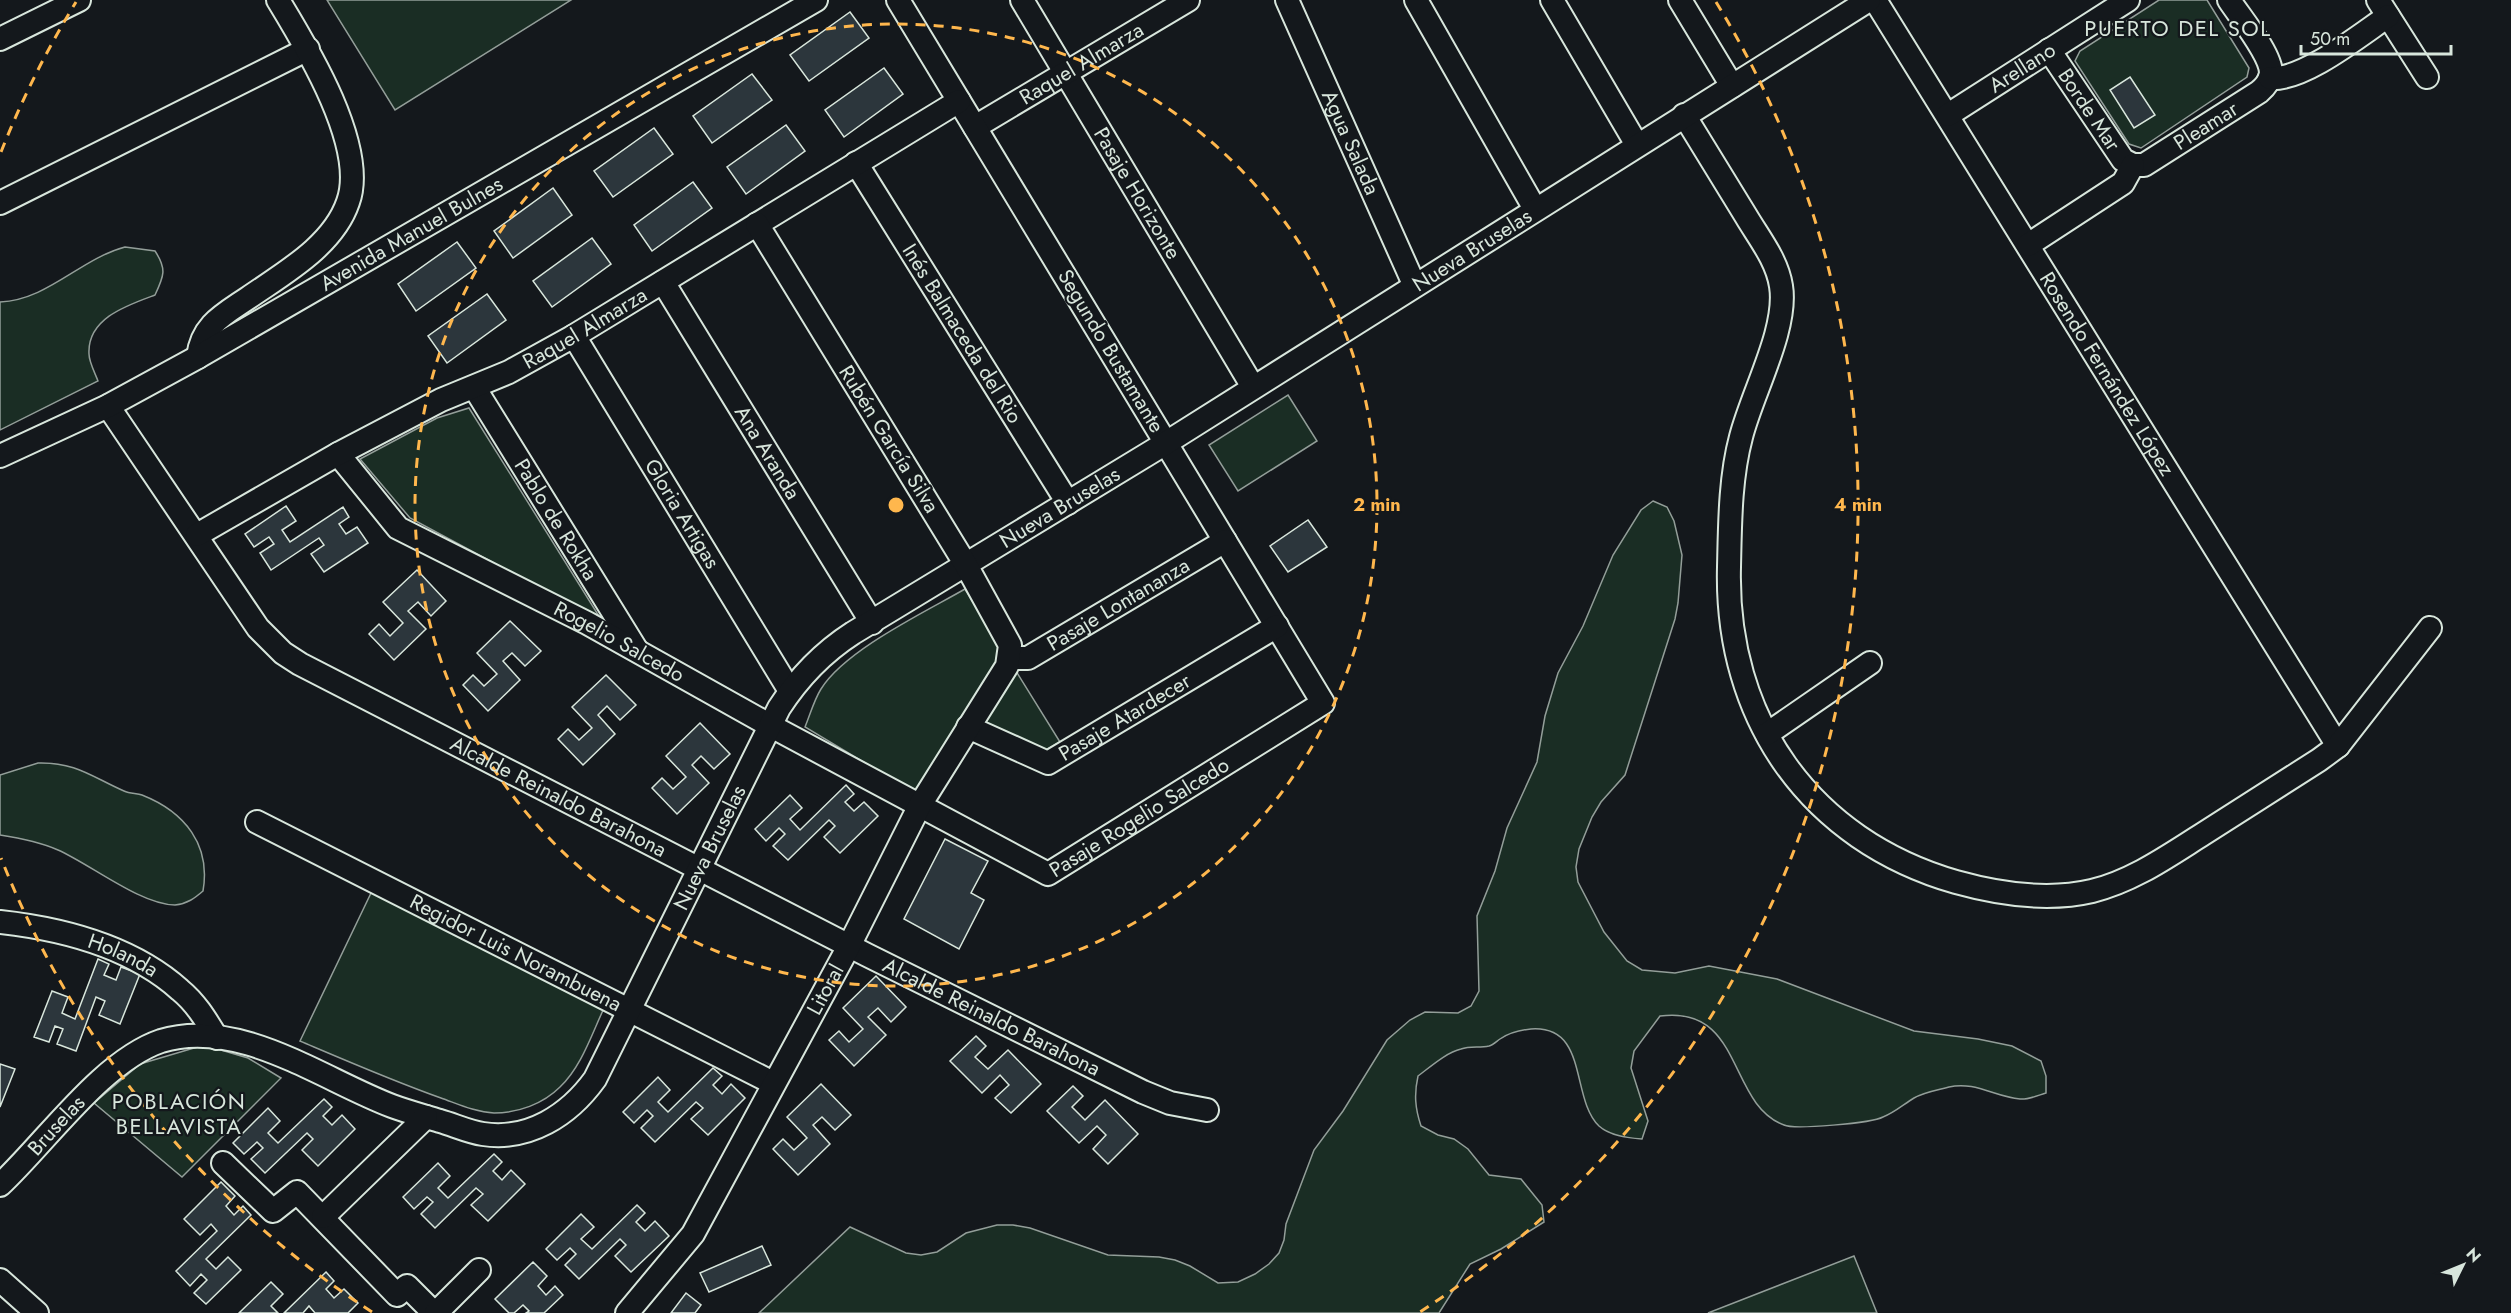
<svg xmlns="http://www.w3.org/2000/svg" width="2511" height="1313" font-family="Jost,sans-serif">
<style>
.green{fill:#1a2d24;stroke:#939e99;stroke-width:1.5}
.building{fill:#2c363c;stroke:#d8e6dc;stroke-width:1.5}
.lines{fill:none;stroke-linecap:round;stroke-linejoin:round}
.minor-casing{stroke:#d8e6dc;stroke-width:26}
.minor{stroke:#14181c;stroke-width:22}
.ring{fill:none;stroke:#ffb74d;stroke-width:3;stroke-dasharray:10 8}
.labels{text-anchor:middle;stroke-width:4.5;stroke-linejoin:round;paint-order:stroke}
.street-label{font-size:21px;fill:#d8e6dc;stroke:#14181c}
.neighbourhood-label{font-size:22px;letter-spacing:1.5px;fill:#d8e6dc;stroke:#14181c}
.centre{fill:#ffb74d;stroke:#14181c;stroke-width:3}
.ring-label{font-size:18px;text-anchor:middle;font-weight:bold;fill:#ffb74d;stroke:#14181c;stroke-width:4.5;stroke-linejoin:round;paint-order:stroke}
</style>
<rect width="100%" height="100%" fill="#14181c"/>
<g class="green">
<polygon points="327,0 571,0 395,110"/>
<polygon points="2159,0 2207,0 2249,68 2247,77 2141,148 2129,144 2075,61 2080,51"/>
<path d="M 125,247 L 155,251 C 167,269 164,276 155,295 C 128,305 87,318 89,354 C 89,362 95,373 98,381 L 0,430 L 0,302 C 48,300 80,259 125,247 Z"/>
<polygon points="1288,395 1317,441 1238,491 1209,445"/>
<polygon points="469,408 602,621 410,518 360,459 437,418"/>
<path d="M 1653,501 L 1667,507 L 1674,521 L 1682,555 L 1678,603 L 1675,619 L 1625,775 L 1601,802 L 1592,817 L 1579,849 L 1576,867 L 1578,882 L 1604,932 L 1627,961 L 1642,970 L 1675,973 L 1709,966 L 1777,979 L 1914,1031 L 1978,1039 L 2012,1046 L 2041,1061 L 2046,1076 L 2046,1093 C 2039,1095 2028,1100 2020,1099 C 1995,1097 1975,1081 1949,1087 C 1938,1090 1924,1092 1914,1098 C 1904,1104 1894,1113 1883,1117 C 1872,1123 1794,1130 1784,1125 C 1727,1104 1744,1005 1660,1016 L 1634,1051 L 1631,1068 L 1648,1121 L 1642,1139 C 1628,1138 1610,1136 1599,1126 C 1570,1098 1589,1025 1531,1029 C 1520,1030 1509,1033 1500,1039 C 1497,1041 1493,1045 1489,1046 C 1480,1048 1470,1046 1461,1049 C 1447,1052 1430,1067 1418,1076 C 1414,1094 1415,1108 1421,1126 L 1438,1135 L 1454,1139 L 1468,1149 L 1489,1175 L 1521,1179 L 1542,1205 L 1544,1222 L 1501,1249 L 1470,1264 L 1439,1313 L 759,1313 L 850,1227 L 906,1253 L 921,1255 L 937,1252 L 966,1233 L 997,1225 L 1013,1225 L 1030,1228 L 1108,1255 L 1159,1257 L 1175,1260 L 1190,1266 L 1218,1283 L 1238,1282 L 1255,1274 L 1269,1264 L 1279,1253 L 1284,1240 L 1286,1224 L 1314,1150 L 1343,1111 L 1387,1040 L 1410,1020 L 1425,1012 L 1458,1013 L 1471,1006 L 1479,991 L 1477,916 L 1495,871 L 1507,828 L 1537,762 L 1545,716 L 1558,673 L 1583,626 L 1613,555 L 1641,510 Z"/>
<path d="M 965,589 L 1060,742 L 1042,752 L 966,713 L 917,794 L 805,727 C 810,715 814,700 821,689 C 845,650 925,612 965,589 Z"/>
<path d="M 38,763 C 76,762 92,777 124,791 C 130,794 137,793 142,795 C 185,812 211,845 203,891 C 195,898 187,904 175,905 C 141,905 90,864 58,850 C 40,842 20,838 0,835 L 0,775 Z"/>
<path d="M 372,891 L 605,1006 C 592,1033 582,1066 560,1087 C 543,1104 518,1113 494,1113 C 475,1112 458,1104 441,1098 C 393,1081 347,1061 300,1041 Z"/>
<polygon points="204,1045 248,1058 281,1078 182,1177 94,1103 140,1064"/>
<polygon points="1854,1256 1877,1313 1708,1313"/>
</g>
<g class="building">
<polygon points="850,12 869,38 809,81 790,55"/>
<polygon points="884,68 903,94 844,137 825,110"/>
<polygon points="752,74 772,100 712,143 693,116"/>
<polygon points="2130,77 2155,115 2134,128 2110,90"/>
<polygon points="786,125 805,151 746,194 727,167"/>
<polygon points="654,128 673,154 613,197 594,171"/>
<polygon points="693,182 712,208 652,251 634,225"/>
<polygon points="553,188 572,215 513,258 494,231"/>
<polygon points="592,238 611,264 552,307 533,281"/>
<polygon points="457,242 476,268 416,311 398,284"/>
<polygon points="487,294 506,320 447,363 428,336"/>
<polygon points="286,506 296,521 282,530 290,542 343,507 349,517 339,524 346,534 357,527 368,543 324,572 311,554 324,545 319,538 271,570 260,553 274,544 269,537 254,547 245,534"/>
<polygon points="1308,520 1327,547 1288,572 1270,546"/>
<polygon points="417,570 446,601 431,616 418,602 408,611 426,629 394,660 369,634 379,624 390,636 403,623 383,602"/>
<polygon points="510,621 541,651 525,666 512,653 503,661 520,680 488,711 463,685 473,675 484,686 497,674 477,653"/>
<polygon points="606,675 636,705 620,720 607,706 598,715 615,734 583,765 558,739 568,729 579,740 592,728 572,707"/>
<polygon points="700,723 730,754 714,769 701,756 692,765 709,783 677,814 652,788 662,778 673,789 686,777 666,756"/>
<polygon points="846,785 854,794 845,802 854,811 864,802 878,816 840,853 824,837 835,826 829,820 788,860 773,846 785,834 779,828 766,841 755,829 790,795 802,808 790,819 800,830"/>
<polygon points="945,839 988,861 971,893 984,900 959,949 904,919"/>
<polygon points="98,959 109,964 104,975 116,980 121,967 140,974 120,1024 99,1015 105,1001 96,997 76,1051 57,1044 63,1029 55,1026 49,1042 34,1037 52,991 68,997 62,1013 75,1019"/>
<polygon points="876,976 906,1007 891,1022 878,1008 868,1017 886,1035 854,1066 829,1040 839,1031 849,1042 863,1029 843,1008"/>
<polygon points="976,1036 986,1046 975,1057 988,1069 1008,1050 1041,1084 1011,1113 995,1098 1009,1085 1000,1075 982,1093 950,1061"/>
<polygon points="0,1064 15,1069 0,1107"/>
<polygon points="713,1068 722,1076 713,1085 722,1094 731,1084 745,1098 708,1135 691,1119 703,1108 696,1102 655,1142 641,1128 653,1116 647,1110 634,1123 623,1112 658,1077 670,1090 658,1102 668,1112"/>
<polygon points="821,1084 851,1115 835,1130 822,1117 813,1125 830,1144 798,1175 773,1149 783,1139 794,1150 807,1138 787,1117"/>
<polygon points="1073,1086 1083,1096 1072,1107 1085,1120 1105,1100 1138,1134 1108,1164 1093,1149 1106,1135 1097,1126 1079,1143 1047,1111"/>
<polygon points="324,1099 332,1107 323,1116 332,1125 342,1115 355,1129 318,1166 302,1150 313,1139 307,1133 265,1173 251,1159 263,1148 257,1142 244,1154 233,1143 268,1108 280,1121 268,1133 278,1143"/>
<polygon points="494,1154 502,1162 493,1171 502,1180 511,1170 525,1184 488,1221 471,1205 483,1194 476,1188 435,1228 421,1214 433,1202 427,1197 414,1209 403,1197 438,1163 450,1176 438,1188 448,1198"/>
<polygon points="221,1182 235,1196 226,1206 234,1215 243,1206 251,1215 206,1259 216,1269 228,1257 241,1270 206,1304 194,1293 207,1280 201,1274 190,1286 176,1271 217,1231 211,1224 200,1235 184,1219"/>
<polygon points="637,1205 645,1213 636,1222 645,1231 655,1221 669,1236 631,1272 615,1256 626,1245 620,1239 579,1279 565,1265 576,1254 570,1248 557,1260 546,1249 581,1214 594,1227 581,1239 592,1249"/>
<polygon points="762,1246 771,1265 709,1292 700,1273"/>
<polygon points="533,1262 547,1276 538,1286 546,1295 555,1286 563,1295 544,1313 526,1313 529,1311 523,1305 514,1313 509,1313 495,1299"/>
<polygon points="326,1272 334,1281 326,1289 334,1298 344,1289 358,1303 348,1313 315,1313 309,1306 303,1313 284,1313"/>
<polygon points="271,1282 283,1294 271,1306 278,1313 239,1313"/>
<polygon points="686,1293 701,1305 695,1313 671,1313"/>
</g>
<g class="lines">
<g class="minor-casing">
<g id="minor">
<path id="s1" d="M 1022,0 L 1253,387"/>
<path id="s2" d="M 1287,0 L 1414,284"/>
<polyline points="1416,0 1535,209"/>
<polyline points="1552,0 1637,145"/>
<polyline points="1680,0 1732,86"/>
<path id="s3" d="M 1875,0 L 2338,746"/>
<polyline points="2378,0 2427,77"/>
<polyline points="0,39 79,0"/>
<path id="s4" d="M 2049,50 L 2123,160 L 2133,165 L 2144,165 L 2259,92 C 2265,87 2270,81 2271,73 C 2271,54 2240,17 2229,0"/>
<path d="M 2270,78 C 2303,81 2360,35 2388,16"/>
<path d="M 1684,115 C 1705,149 1725,182 1746,216 C 1759,238 1777,260 1781,286 C 1788,329 1752,393 1741,437 C 1730,478 1730,524 1729,567 C 1725,719 1810,840 1956,882 C 1999,894 2049,901 2092,891 C 2133,881 2168,856 2203,834 C 2242,809 2280,785 2319,760 L 2338,746 L 2430,628"/>
<path id="s5" d="M 1948,115 L 2128,0"/>
<path id="s6" d="M 975,127 L 1188,0"/>
<path id="s7" d="M 856,163 L 1068,503"/>
<polyline points="0,203 308,49"/>
<polyline points="2028,245 2123,183 2133,165"/>
<path id="s8" d="M 663,282 L 872,623"/>
<path id="s9" d="M 574,336 L 790,691"/>
<path d="M 198,357 C 202,325 223,315 248,298 C 284,273 333,246 348,202 C 368,147 306,46 278,0"/>
<path id="s10" d="M 474,387 L 636,649"/>
<path id="s11" d="M 108,406 L 258,628 L 283,653 L 300,664 L 867,955 L 1143,1092 L 1170,1103 L 1207,1110"/>
<path id="s12" d="M 338,454 L 398,528 L 587,623 L 771,726 L 1048,874 L 1323,703 L 898,0"/>
<path id="s13" d="M 0,456 L 108,406 L 198,357 L 816,0"/>
<path id="s14" d="M 197,535 L 338,454 L 441,400 L 509,372 L 574,336 L 959,101"/>
<path id="s15" d="M 1010,658 L 1028,658 L 1225,541"/>
<path id="s16" d="M 968,727 L 1048,763 L 1277,626"/>
<polyline points="1767,734 1870,663"/>
<path id="s17" d="M 257,822 L 773,1083"/>
<path id="s18" d="M 0,922 C 63,929 132,947 180,990 C 196,1003 206,1020 217,1038"/>
<polyline points="223,1163 273,1211 297,1192 397,1295 407,1286 434,1313"/>
<path id="s19" d="M 0,1185 C 46,1142 102,1061 161,1041 C 239,1017 323,1080 392,1106 C 408,1112 424,1116 440,1121 C 454,1125 469,1132 483,1134 C 529,1141 569,1115 595,1079 L 779,708 C 799,677 822,653 853,633 L 1166,443 L 1869,0"/>
<polyline points="323,1217 426,1117"/>
<polyline points="0,1280 37,1313"/>
<polyline points="436,1313 479,1270"/>
<path id="s20" d="M 627,1313 L 693,1234 L 849,946 L 920,805 L 1007,666 L 1010,645 L 966,565 L 757,224"/>
</g>
</g>
<use href="#minor" class="minor"/>
</g>
<g class="ring">
<circle cx="896" cy="505" r="481"/>
<path d="M372 1312A962 962 0 0 1 1 858M1 152A962 962 0 0 1 76 2M1716 2A962 962 0 0 1 1420 1312"/>
</g>
<g class="labels">
<g class="street-label">
<text dy="7" stroke="none"><textPath href="#s6" startOffset="124">Raquel Almarza</textPath></text>
<text dy="7" stroke="none"><textPath href="#s5" startOffset="88">Arellano</textPath></text>
<text dy="7" stroke="none"><textPath href="#s4" startOffset="72">Borde Mar</textPath></text>
<text dy="7" stroke="none"><textPath href="#s4" startOffset="228">Pleamar</textPath></text>
<text dy="7" stroke="none"><textPath href="#s2" startOffset="156">Agua Salada</textPath></text>
<text dy="7" stroke="none"><textPath href="#s1" startOffset="225">Pasaje Horizonte</textPath></text>
<text dy="7" stroke="none"><textPath href="#s13" startOffset="468">Avenida Manuel Bulnes</textPath></text>
<text dy="7" stroke="none"><textPath href="#s19" startOffset="1938">Nueva Bruselas</textPath></text>
<text dy="7" stroke="none"><textPath href="#s14" startOffset="440">Raquel Almarza</textPath></text>
<text dy="7" stroke="none"><textPath href="#s7" startOffset="201">Inés Balmaceda del Rio</textPath></text>
<text transform="translate(1111 351) rotate(59)" y="7">Segundo Bustamante</text>
<text dy="7" stroke="none"><textPath href="#s3" startOffset="440">Rosendo Fernández López</textPath></text>
<text transform="translate(889 439) rotate(58)" y="7">Rubén García Silva</text>
<text dy="7" stroke="none"><textPath href="#s8" startOffset="200">Ana Aranda</textPath></text>
<text dy="7" stroke="none"><textPath href="#s19" startOffset="1452">Nueva Bruselas</textPath></text>
<text dy="7" stroke="none"><textPath href="#s9" startOffset="208">Gloria Artigas</textPath></text>
<text dy="7" stroke="none"><textPath href="#s10" startOffset="156">Pablo de Rokha</textPath></text>
<text dy="7" stroke="none"><textPath href="#s15" startOffset="123">Pasaje Lontananza</textPath></text>
<text dy="7" stroke="none"><textPath href="#s12" startOffset="344">Rogelio Salcedo</textPath></text>
<text dy="7" stroke="none"><textPath href="#s16" startOffset="177">Pasaje Atardecer</textPath></text>
<text dy="7" stroke="none"><textPath href="#s11" startOffset="614">Alcalde Reinaldo Barahona</textPath></text>
<text dy="7" stroke="none"><textPath href="#s12" startOffset="939">Pasaje Rogelio Salcedo</textPath></text>
<text dy="7" stroke="none"><textPath href="#s19" startOffset="948">Nueva Bruselas</textPath></text>
<text dy="7" stroke="none"><textPath href="#s17" startOffset="290">Regidor Luis Norambuena</textPath></text>
<text dy="7" stroke="none"><textPath href="#s18" startOffset="128">Holanda</textPath></text>
<text dy="7" stroke="none"><textPath href="#s20" startOffset="381">Litoral</textPath></text>
<text dy="7" stroke="none"><textPath href="#s11" startOffset="1100">Alcalde Reinaldo Barahona</textPath></text>
<text dy="7" stroke="none"><textPath href="#s19" startOffset="82">Bruselas</textPath></text>
</g>
<g class="neighbourhood-label">
<text x="2178" y="36">PUERTO DEL SOL</text>
<text x="179" y="1109">POBLACIÓN<tspan x="179" dy="25">BELLAVISTA</tspan></text>
</g>
</g>
<circle cx="896" cy="505" r="9" class="centre"/>
<g class="ring-label">
<text x="1377" y="511">2 min</text>
<text x="1858" y="511">4 min</text>
</g>
<g transform="translate(2463 1265) rotate(47)" stroke="#14181c" stroke-width="4.5" paint-order="stroke">
<path d="M0-4.5L10 22L0 15L-10 22Z" fill="#d8e6dc"/>
<text y="-9" font-size="16" font-weight="bold" text-anchor="middle" fill="#d8e6dc">N</text>
</g>
<path d="M2301 45v9h150v-9" fill="none" stroke="#d8e6dc" stroke-width="3"/>
<text x="2310" y="45" font-size="18" fill="#d8e6dc" stroke="#14181c" stroke-width="4.5" paint-order="stroke">50 m</text>
</svg>
